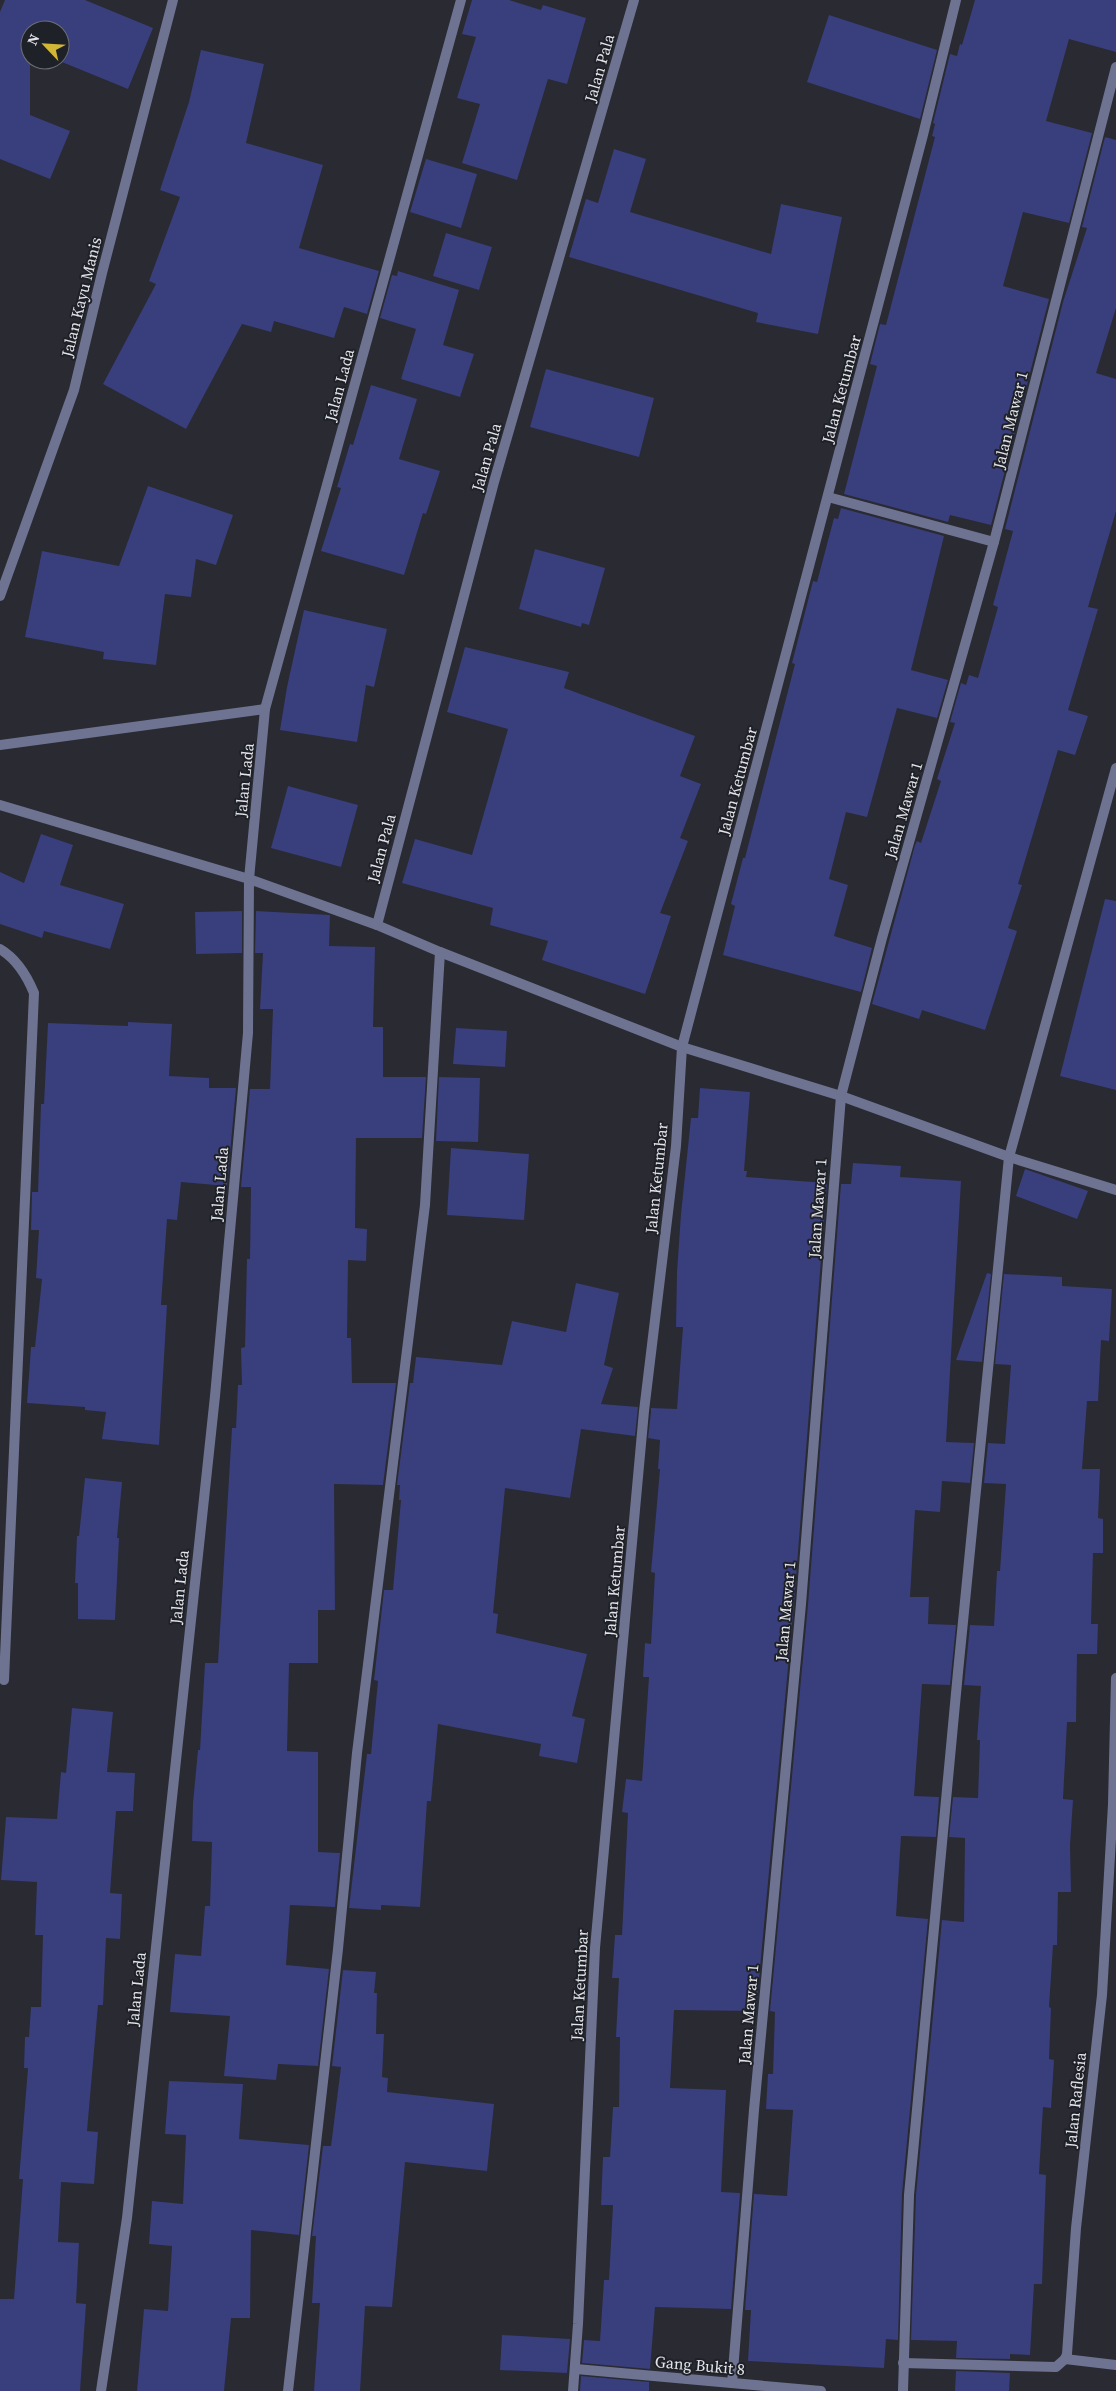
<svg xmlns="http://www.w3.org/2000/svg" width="1116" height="2391" font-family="'Source Serif 4',serif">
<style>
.building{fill:#393e7c}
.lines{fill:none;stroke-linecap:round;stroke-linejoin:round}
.street{stroke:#6e7391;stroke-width:10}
.labels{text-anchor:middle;stroke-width:4;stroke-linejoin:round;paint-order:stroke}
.street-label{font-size:16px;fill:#e3e4e9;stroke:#1f2128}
</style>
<rect width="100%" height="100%" fill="#292a32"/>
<g class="building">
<polygon points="5,0 85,0 153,28 128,89 57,60 60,60 60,30 30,30 30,115 70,131 50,179 0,159 0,12"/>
<polygon points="472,0 509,0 541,10 543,5 586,18 567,84 548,79 517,180 462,163 480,104 457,98 476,37 462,34"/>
<polygon points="975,0 1116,0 1116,52 1069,39 1046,121 1092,133 1069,223 1023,212 1003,286 1049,299 991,525 950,515 948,522 844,494 877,366 870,364 880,324 886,325 935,137 932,136 935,124 933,123 950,54 957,56 960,44 962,45"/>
<polygon points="829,15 937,50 920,119 807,82"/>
<polygon points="201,50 264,64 246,143 323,165 299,248 379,271 367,314 344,307 334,338 274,321 271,332 242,324 186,429 103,384 156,284 149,281 180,197 160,190 189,102"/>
<polygon points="1105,137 1116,140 1116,308 1096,373 1116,379 1116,511 1088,607 1098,609 1068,710 1088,716 1075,755 1058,750 1018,884 1022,885 1008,928 1017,931 985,1030 922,1010 919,1019 872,1004 915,845 917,841 921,843 941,781 937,779 955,723 950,722 961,683 966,685 969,675 978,678 998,607 993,605 1013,531 1005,529 1063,302 1087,228 1082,227"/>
<polygon points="614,149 646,159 630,212 771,254 781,204 842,217 818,334 756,322 758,313 569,257 586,199 598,203"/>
<polygon points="426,159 477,174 461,228 410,212"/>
<polygon points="446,233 492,247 479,290 433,276"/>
<polygon points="398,271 459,290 443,345 474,354 460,397 401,379 416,329 380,318 392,275 397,276"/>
<polygon points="546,369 654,398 639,457 530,427"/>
<polygon points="371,385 417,399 399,459 440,471 426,514 423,513 404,575 321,551 341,488 337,487 350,444 353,445"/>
<polygon points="148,486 233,515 216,565 196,559 191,597 165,594 156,665 103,659 104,652 25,637 42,551 119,566"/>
<polygon points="841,508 944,536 911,670 948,680 937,718 897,708 867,817 846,812 829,879 848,885 834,936 872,948 861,992 723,955 735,906 731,904 743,858 745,858 795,664 792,663 813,581 817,582 834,518 838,519"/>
<polygon points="535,549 605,568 589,625 582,623 581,627 519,609"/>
<polygon points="304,610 387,629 374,687 366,685 357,742 280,730 287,687"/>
<polygon points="465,647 569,672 564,688 695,736 680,776 701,784 680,838 688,841 660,913 671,916 645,994 542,960 548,941 490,925 493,908 402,883 415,839 472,855 508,729 447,712"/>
<polygon points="288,786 358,805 341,867 271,848"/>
<polygon points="41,834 73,845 60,885 124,904 110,949 44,931 42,938 0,924 0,872 24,883"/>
<polygon points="1105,899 1116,901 1116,1090 1060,1076"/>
<polygon points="242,911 242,953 196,954 195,912"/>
<polygon points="256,911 330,915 329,946 375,947 373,1027 383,1027 383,1077 426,1077 422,1138 356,1138 355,1228 367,1229 366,1261 348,1260 347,1338 351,1338 352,1383 396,1383 383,1485 334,1484 335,1610 318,1610 318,1663 289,1663 287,1751 318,1752 318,1852 340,1853 335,1907 290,1905 286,1965 329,1969 318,2066 278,2064 276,2080 224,2076 230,2016 170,2012 175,1954 201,1956 205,1906 210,1906 212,1842 192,1841 193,1803 198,1750 200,1750 205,1663 218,1663 232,1428 236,1428 238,1385 242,1385 241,1348 245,1347 247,1259 250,1259 251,1187 241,1187 250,1089 270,1089 273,1009 260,1009 263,953 255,953"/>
<polygon points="128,1022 172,1024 169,1076 209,1078 209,1088 236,1088 227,1186 181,1182 177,1220 167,1219 161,1305 167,1305 159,1445 102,1439 106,1412 85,1410 85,1407 27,1403 31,1347 35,1347 42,1279 36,1278 39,1230 31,1230 32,1192 38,1192 41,1104 44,1104 48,1023 128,1026"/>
<polygon points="456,1028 507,1031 505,1067 453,1064"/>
<polygon points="439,1077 480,1078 478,1142 436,1141"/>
<polygon points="700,1088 750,1092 744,1171 747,1171 746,1177 827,1183 794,1603 756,2011 674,2010 670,2088 726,2090 721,2192 740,2193 731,2309 655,2307 650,2369 582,2363 584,2340 600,2341 604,2280 609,2280 613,2205 601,2205 603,2157 610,2157 613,2107 619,2107 620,2037 616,2037 619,1978 612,1978 615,1935 622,1935 628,1813 622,1812 626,1779 642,1781 649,1677 643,1677 645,1643 651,1644 655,1573 651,1572 660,1469 658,1469 660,1440 648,1438 651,1412 651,1408 677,1409 683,1327 676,1327 677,1272 681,1214 691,1118 698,1118"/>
<polygon points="451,1148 529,1154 524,1220 447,1215"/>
<polygon points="853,1163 901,1166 900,1177 961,1181 946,1442 974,1443 970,1483 942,1481 940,1512 915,1510 910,1597 929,1597 928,1624 956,1625 950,1685 922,1684 914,1796 939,1797 936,1837 901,1836 896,1916 928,1919 902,2194 898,2340 886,2339 884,2368 748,2361 751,2310 745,2310 754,2194 787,2196 793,2110 766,2109 768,2074 773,2074 775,2012 770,2011 808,1605 841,1184 851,1184"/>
<polygon points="1025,1169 1088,1191 1077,1219 1016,1196"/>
<polygon points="987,1273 991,1274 982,1362 956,1360"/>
<polygon points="1004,1274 1062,1277 1062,1286 1112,1289 1109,1341 1101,1340 1098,1401 1087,1401 1082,1469 1100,1469 1098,1518 1103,1519 1103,1553 1093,1553 1091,1624 1098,1624 1097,1654 1077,1654 1076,1722 1067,1722 1063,1799 1073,1800 1070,1845 1071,1892 1058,1892 1057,1945 1053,1945 1049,2007 1051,2008 1049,2059 1054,2060 1051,2108 1043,2107 1039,2174 1046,2175 1042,2284 1034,2284 1030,2355 1010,2354 1010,2359 956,2358 957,2341 911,2340 916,2195 942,1920 964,1922 965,1838 949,1837 953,1797 978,1798 980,1740 977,1740 981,1686 964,1685 970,1625 994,1626 997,1571 1000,1571 1006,1484 984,1483 988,1443 1005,1444 1011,1365 995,1364"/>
<polygon points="576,1283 619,1293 604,1365 613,1368 601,1404 638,1407 635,1436 581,1429 570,1498 505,1488 493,1613 498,1614 496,1633 587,1654 572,1716 585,1719 577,1763 539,1756 541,1744 438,1724 431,1801 427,1801 420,1907 381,1905 381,1910 349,1908 367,1754 371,1754 378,1681 374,1680 384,1590 393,1590 401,1500 399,1500 400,1485 397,1485 410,1383 413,1383 416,1357 502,1365 512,1321 566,1332"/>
<polygon points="85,1478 122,1482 117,1538 119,1538 115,1620 78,1619 78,1583 75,1583 77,1536 79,1536"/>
<polygon points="72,1708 113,1712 107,1772 135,1773 133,1811 116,1811 110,1893 122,1894 120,1939 106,1938 103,2005 98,2005 87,2131 98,2132 94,2184 61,2182 58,2242 79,2243 76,2303 86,2304 80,2391 0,2391 0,2299 14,2299 23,2179 19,2179 28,2068 24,2068 25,2037 29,2037 31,2007 41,2007 43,1935 35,1935 37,1882 1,1880 6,1817 57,1819 61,1772 66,1773"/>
<polygon points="343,1970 376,1972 374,1993 377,1993 376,2034 384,2034 382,2077 388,2078 387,2092 494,2104 487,2171 405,2162 392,2307 365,2306 360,2391 314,2391 320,2303 312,2303 316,2236 312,2236 323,2146 331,2146 341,2067 332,2066"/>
<polygon points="169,2081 243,2084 239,2139 309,2145 299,2235 251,2230 250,2318 231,2318 224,2391 137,2391 144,2309 168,2311 172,2246 149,2244 152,2201 183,2204 186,2135 165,2134"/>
<polygon points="502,2335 570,2339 567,2373 500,2370"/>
<polygon points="956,2371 1010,2373 1009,2391 955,2391"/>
<polygon points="581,2376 649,2382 649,2391 580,2391"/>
</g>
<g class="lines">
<g class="street">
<polyline points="828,497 994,542"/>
<polyline points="0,596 74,390 102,273 173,0"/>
<polyline points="0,745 265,709"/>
<polyline points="0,805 249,879 377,925 440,952 682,1047 841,1096 1009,1157 1116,1190"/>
<polyline points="377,925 494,482 634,0"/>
<path d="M 0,949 C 17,959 27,976 34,993 L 4,1680"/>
<polyline points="1065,2359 1116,2365"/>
<polyline points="903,2363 1056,2367 1065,2359 1067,2354 1076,2228 1102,1995 1113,1804 1116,1678"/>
<polyline points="576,2369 821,2391"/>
<polyline points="732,2383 754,2110 801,1604 841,1096 882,938 994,542 1116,67"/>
<polyline points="101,2391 127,2218 215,1396 248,1033 249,879 265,709 461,0"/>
<polyline points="288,2391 338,1949 357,1753 425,1205 440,952"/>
<polyline points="573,2391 578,2324 595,1948 644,1411 676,1146 682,1047 923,135 956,0"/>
<polyline points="903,2391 909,2195 958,1672 1009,1157 1116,768"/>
</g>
</g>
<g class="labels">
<g class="street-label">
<text transform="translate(599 68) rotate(-74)" y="6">Jalan Pala</text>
<text transform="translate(81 297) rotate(-76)" y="6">Jalan Kayu Manis</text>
<text transform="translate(339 385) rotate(-75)" y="6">Jalan Lada</text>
<text transform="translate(841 389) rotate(-75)" y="6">Jalan Ketumbar</text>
<text transform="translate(1010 420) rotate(-76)" y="6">Jalan Mawar 1</text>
<text transform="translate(486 457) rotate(-74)" y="6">Jalan Pala</text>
<text transform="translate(244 780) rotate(-84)" y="6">Jalan Lada</text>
<text transform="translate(737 781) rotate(-75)" y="6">Jalan Ketumbar</text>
<text transform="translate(903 810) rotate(-74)" y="6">Jalan Mawar 1</text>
<text transform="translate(381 848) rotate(-75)" y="6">Jalan Pala</text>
<text transform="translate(656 1178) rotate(-84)" y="6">Jalan Ketumbar</text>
<text transform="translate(219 1184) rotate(-85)" y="6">Jalan Lada</text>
<text transform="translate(817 1208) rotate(-86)" y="6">Jalan Mawar 1</text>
<text transform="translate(614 1581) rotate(-85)" y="6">Jalan Ketumbar</text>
<text transform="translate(179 1587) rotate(-84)" y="6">Jalan Lada</text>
<text transform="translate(785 1611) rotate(-85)" y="6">Jalan Mawar 1</text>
<text transform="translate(579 1985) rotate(-87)" y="6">Jalan Ketumbar</text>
<text transform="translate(136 1989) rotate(-84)" y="6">Jalan Lada</text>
<text transform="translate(748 2014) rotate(-85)" y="6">Jalan Mawar 1</text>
<text transform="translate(1075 2100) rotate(-84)" y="6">Jalan Raflesia</text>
<text transform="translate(700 2365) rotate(5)" y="6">Gang Bukit 8</text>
</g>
</g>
<g transform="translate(45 45) rotate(295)"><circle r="24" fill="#1f2128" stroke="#6d6f75"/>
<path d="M0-4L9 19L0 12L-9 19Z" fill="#d2b736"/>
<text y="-8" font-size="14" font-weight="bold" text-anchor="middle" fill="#e3e4e9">N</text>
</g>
</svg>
